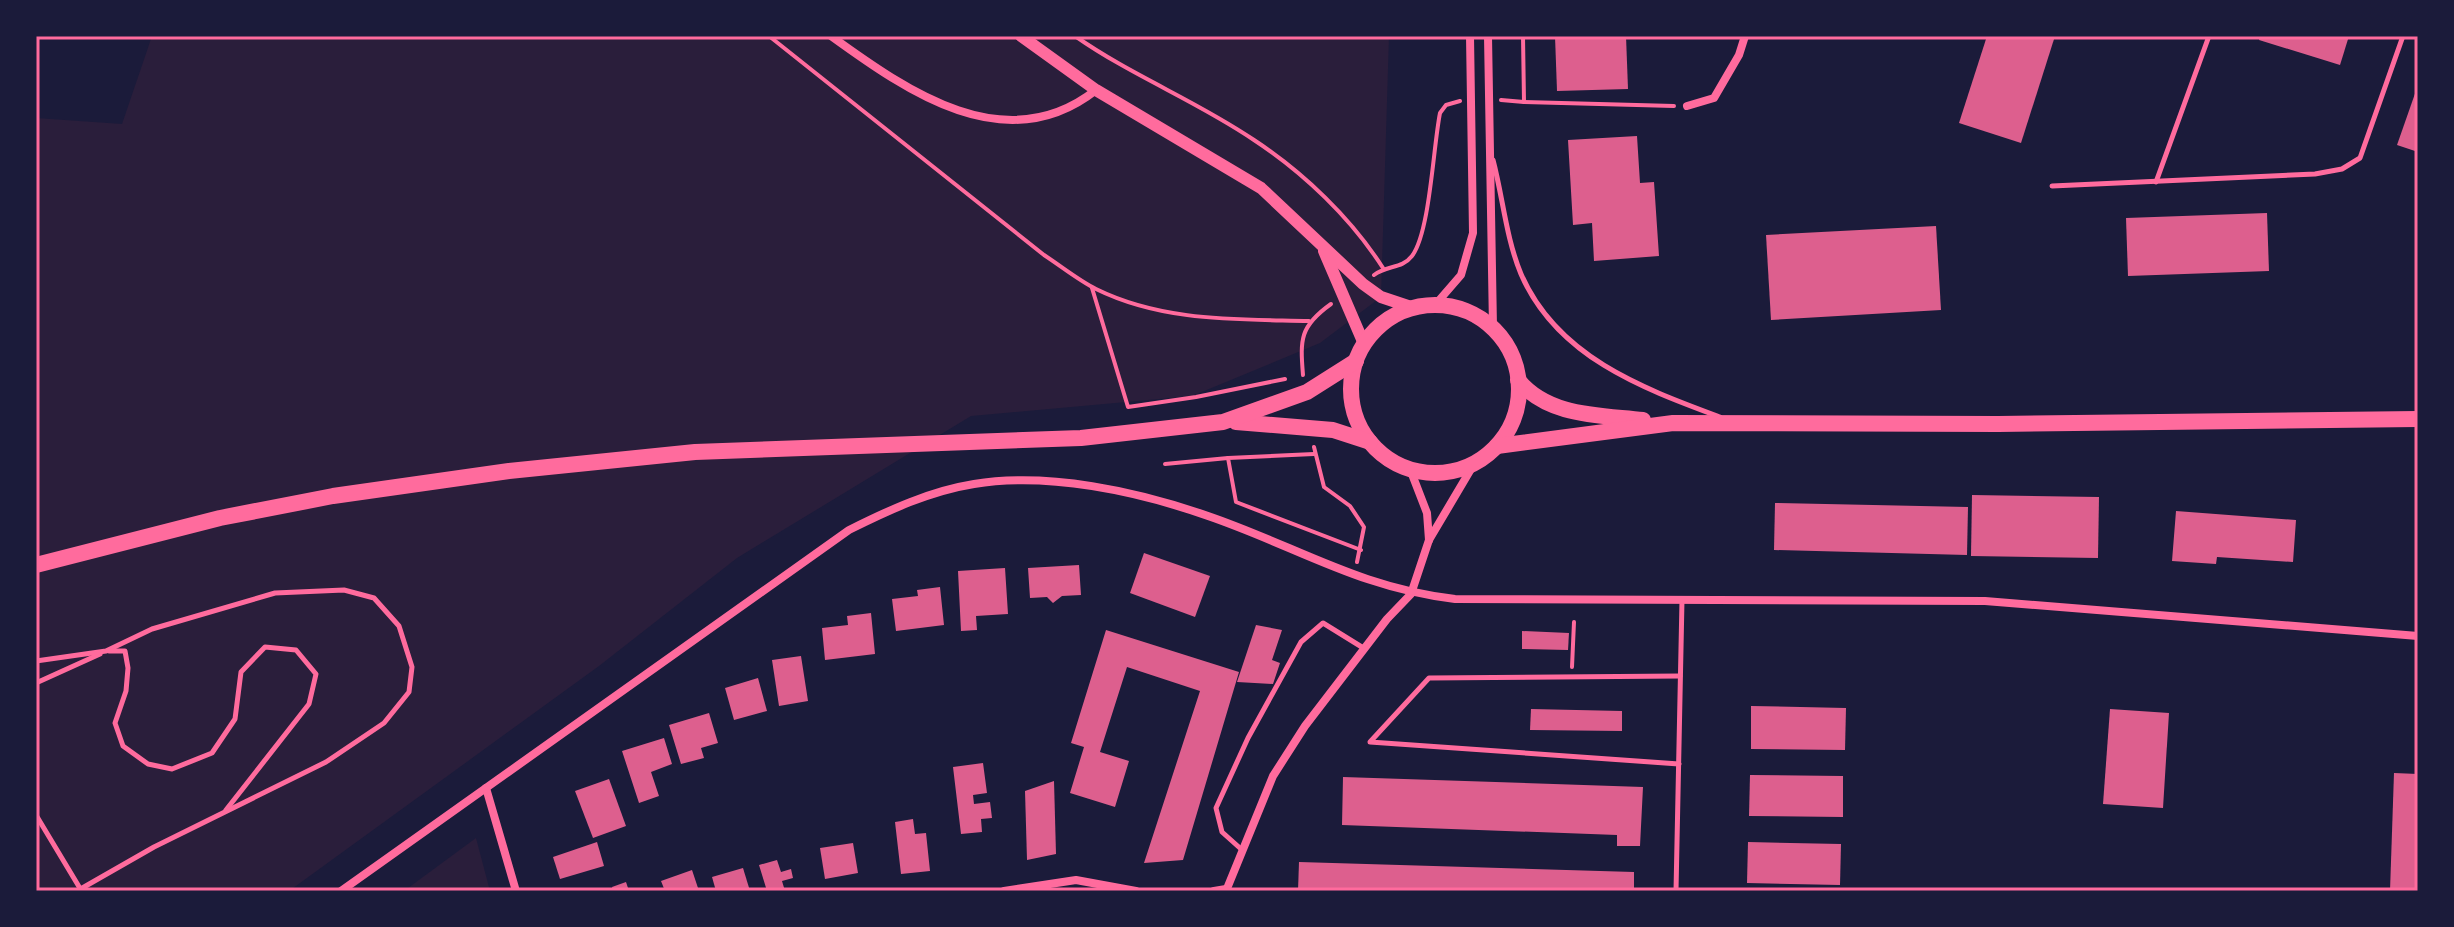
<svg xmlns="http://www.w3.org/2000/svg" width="2454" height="927" font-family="'Space Grotesk',sans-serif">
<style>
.green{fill:#2a1e3b}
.building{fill:#dd5f8e}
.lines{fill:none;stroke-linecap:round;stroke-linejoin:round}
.path{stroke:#ff6b9d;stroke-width:4}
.service{stroke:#ff6b9d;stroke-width:5}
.minor{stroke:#ff6b9d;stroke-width:8}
.tertiary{stroke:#ff6b9d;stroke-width:12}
.primary{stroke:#ff6b9d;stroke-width:16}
.neatline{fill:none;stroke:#ff6b9d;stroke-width:3}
</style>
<rect width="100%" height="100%" fill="#1b1b3a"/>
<g class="green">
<polygon points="152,36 1389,36 1381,297 1320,343 1192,396 971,416 737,558 599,666 289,891 36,891 36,118 122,124"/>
<polygon points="476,838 490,891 404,891"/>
</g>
<g class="building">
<polygon points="1555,36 1626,36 1628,89 1557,91"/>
<polygon points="1987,36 2055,36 2021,143 1959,123"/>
<polygon points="2260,36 2349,36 2340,65 2259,40"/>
<polygon points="2418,85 2418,152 2397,145"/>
<polygon points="1637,136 1640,183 1654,182 1659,256 1594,261 1592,223 1573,225 1568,140"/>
<polygon points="2267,213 2269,271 2128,276 2126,218"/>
<polygon points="1936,226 1941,310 1771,320 1766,235"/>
<polygon points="1972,495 2099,497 2098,558 1971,556"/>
<polygon points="1775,503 1968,507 1967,555 1774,550"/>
<polygon points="2176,511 2296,520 2293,562 2217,557 2216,564 2172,561"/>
<polygon points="1144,553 1210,576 1195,617 1130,593"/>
<polygon points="1079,565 1081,595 1062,596 1053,603 1047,597 1030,598 1028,568"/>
<polygon points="1005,568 1008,614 976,616 977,630 961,631 958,571"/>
<polygon points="940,587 944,625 896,631 892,599 918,596 917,590"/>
<polygon points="871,613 875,654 825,660 822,628 848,625 847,616"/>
<polygon points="1256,625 1282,630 1272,660 1280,663 1273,684 1237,682"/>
<polygon points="1106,630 1239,672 1183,860 1144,863 1200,691 1127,667 1100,752 1129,761 1115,807 1070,793 1084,747 1071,743"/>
<polygon points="1522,631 1569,633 1568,650 1522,649"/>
<polygon points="801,656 808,701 779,706 772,660"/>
<polygon points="758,678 767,711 734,720 725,688"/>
<polygon points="1751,706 1846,708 1845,750 1751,749"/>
<polygon points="1531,709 1622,711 1622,731 1530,730"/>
<polygon points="2110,709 2169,713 2163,808 2103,804"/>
<polygon points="709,713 718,743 701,748 704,758 681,764 669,725"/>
<polygon points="664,738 672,764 651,772 659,796 639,803 622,751"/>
<polygon points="983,763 987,793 973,795 974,804 990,802 992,818 981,819 982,832 961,834 953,767"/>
<polygon points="2394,773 2418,774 2418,891 2390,891"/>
<polygon points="1750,775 1843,776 1843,817 1749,816"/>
<polygon points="1343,777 1643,787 1640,846 1617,846 1617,835 1342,825"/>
<polygon points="609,779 626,826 593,838 575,791"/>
<polygon points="1054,781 1056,854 1027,860 1025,791"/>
<polygon points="913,819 915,834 926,833 930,871 901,874 895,822"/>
<polygon points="597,842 604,866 560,879 553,857"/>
<polygon points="1748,842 1841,844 1840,885 1747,883"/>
<polygon points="853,843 858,873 825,879 820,848"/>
<polygon points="777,860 781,872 791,869 793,878 782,881 785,891 767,891 759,865"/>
<polygon points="1299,862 1634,872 1634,891 1298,891"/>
<polygon points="743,868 750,891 716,891 712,877"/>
<polygon points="692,870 699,891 665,891 661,881"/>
<polygon points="626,882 629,891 613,891 612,887"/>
</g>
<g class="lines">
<g class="path">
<path d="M 769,36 L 1044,255 C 1061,266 1078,280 1096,289 C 1163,322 1236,319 1309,321"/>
<path d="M 1075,36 C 1132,76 1197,101 1254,140 C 1304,173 1351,218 1383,268"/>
<polyline points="1501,100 1524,102 1523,36"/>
<polyline points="1524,102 1674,106"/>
<path d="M 1374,275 C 1387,265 1402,269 1412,256 C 1430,232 1433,148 1440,113 L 1446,105 L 1460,101"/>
<polyline points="1092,288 1128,407 1196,397 1285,379"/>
<path d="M 1303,375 C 1300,339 1300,326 1331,304"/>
<polyline points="1314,447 1324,487 1350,506 1364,527 1357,562"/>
<polyline points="1314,454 1228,458 1236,502 1361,550"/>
<polyline points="1165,464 1228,458"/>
<polyline points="1572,667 1574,622"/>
</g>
<g class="service">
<path d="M 1493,160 C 1503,198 1506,238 1521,274 C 1557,357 1642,388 1720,417"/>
<polyline points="2156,182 2209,36"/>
<polyline points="2052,186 2315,174 2342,169 2360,158 2403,36"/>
<polyline points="109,651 125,651 128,668 126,691 115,723 123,746 148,764 172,769 212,753 235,719 241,672 265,647 296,650 316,674 309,704 226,810"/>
<polyline points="36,661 106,651 152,629 275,593 344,590 374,598 399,626 412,667 409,692 384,723 326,762 154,847 77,891"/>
<polyline points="36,683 100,654"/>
<polyline points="1679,764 1370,742 1429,678 1680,676"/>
<polyline points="36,815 81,890"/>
<polyline points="1241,849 1222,832 1216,808 1248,738 1301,642 1323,623 1365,649"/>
<polyline points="1676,891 1682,600"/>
</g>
<g class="minor">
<path d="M 831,36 C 907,91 1006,161 1096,90"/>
<polyline points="1488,36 1493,328"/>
<polyline points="1687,106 1714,98 1739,55 1745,36"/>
<polyline points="1435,305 1461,275 1473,233 1470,36"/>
<polyline points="1410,469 1427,513 1429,540"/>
<polyline points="486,788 516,891"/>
<path d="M 341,891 L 849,530 C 889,510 930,491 974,484 C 1048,472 1137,491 1208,516 C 1296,546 1359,588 1455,599 L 1985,601 L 2418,636"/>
<polyline points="1004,891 1076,880 1136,891"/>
<polyline points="1214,891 1226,889"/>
<polyline points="1226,891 1273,776 1305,726 1387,619 1411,594 1429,540 1474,464"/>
</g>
<g class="tertiary">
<polyline points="1021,36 1096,90 1261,188 1363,284 1381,297 1414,308"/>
<polyline points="1324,251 1364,344"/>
</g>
<g class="primary">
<circle cx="1435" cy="389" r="84"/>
<path d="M 1518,380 C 1548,417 1600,415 1643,420"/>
<polyline points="1236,422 1333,430 1370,442"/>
<polyline points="1497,446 1673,423 1998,424 2418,419"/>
<polyline points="36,565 220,518 333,496 509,471 695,452 1081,438 1223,422 1307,392 1356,361"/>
</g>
</g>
<rect width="2454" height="927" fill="none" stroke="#1b1b3a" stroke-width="76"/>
<rect x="38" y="38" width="2378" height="851" class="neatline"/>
</svg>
